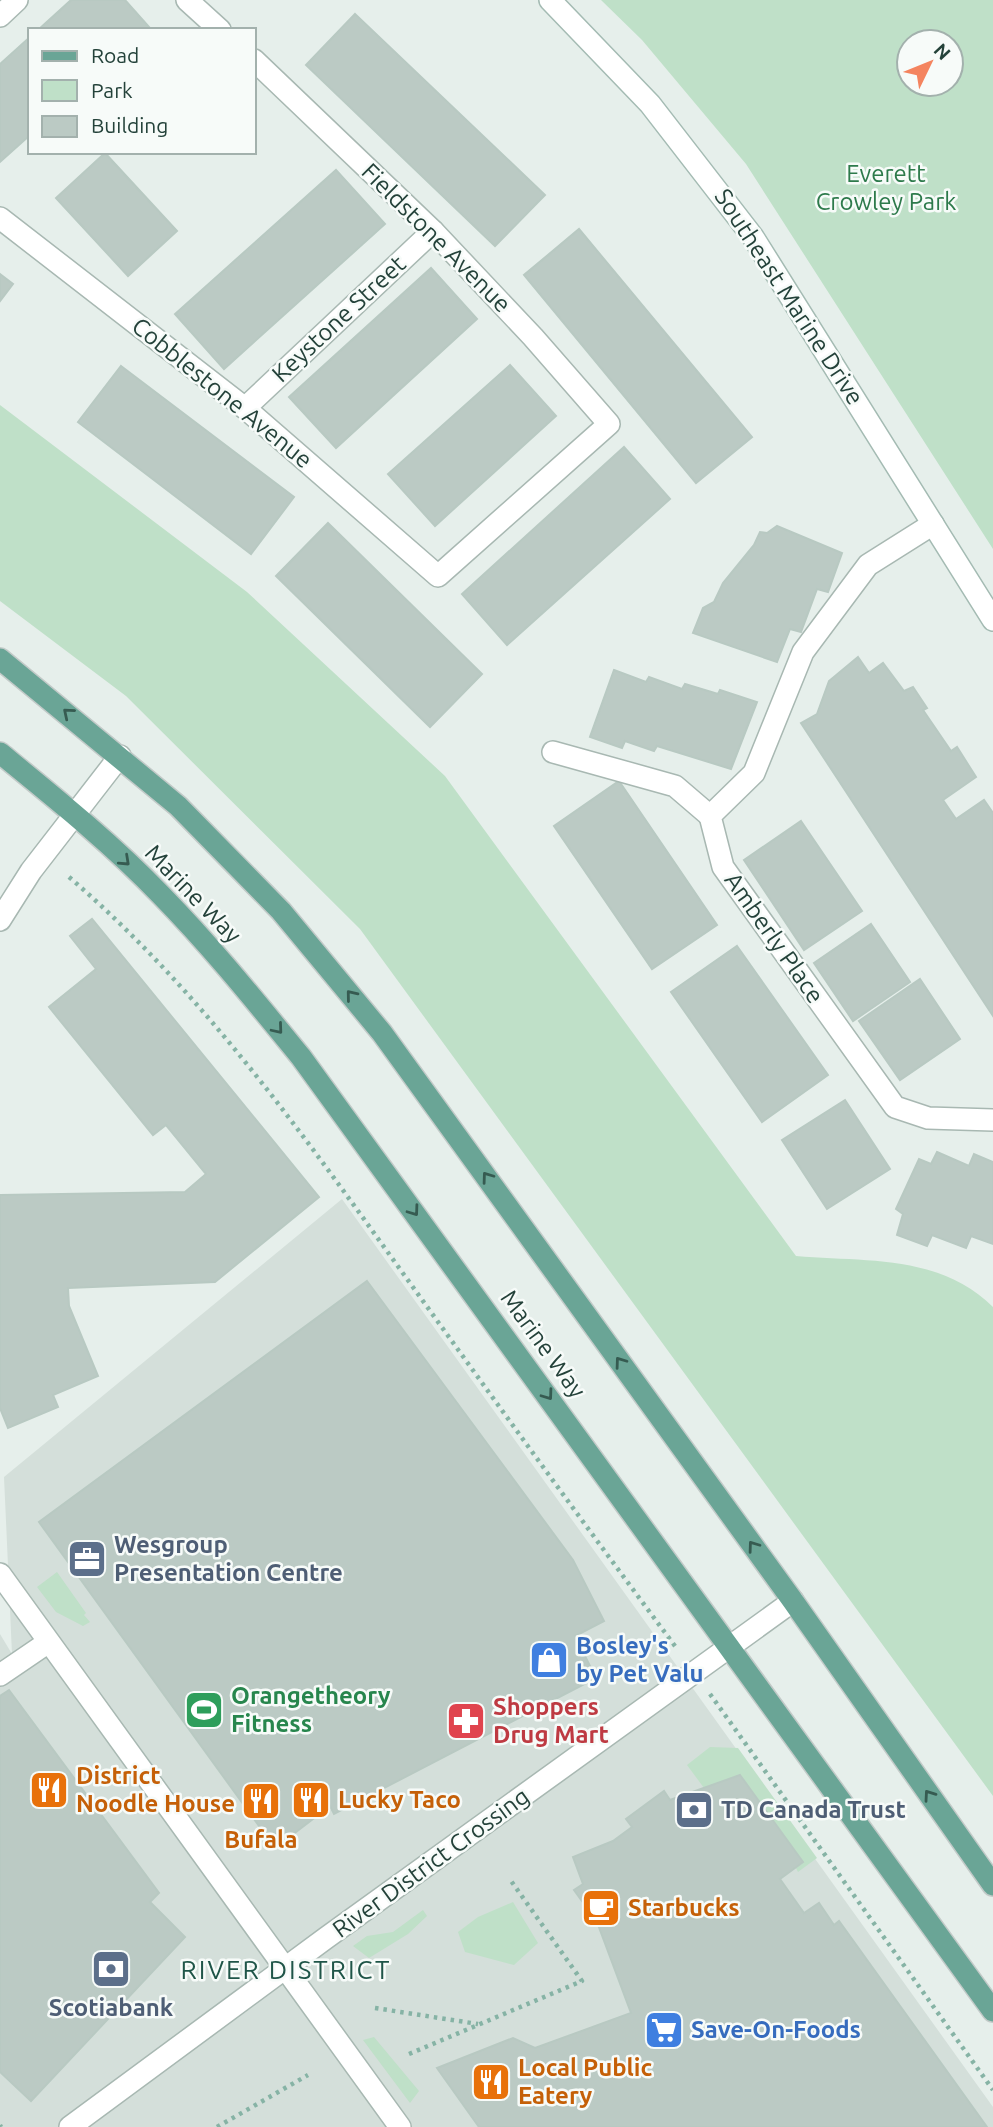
<svg xmlns="http://www.w3.org/2000/svg" width="993" height="2127" font-family="Ubuntu,sans-serif">
<style>
.built{fill:#d4dfda}
.green{fill:#bfe0c8;fill-rule:evenodd}
.building{fill:#bbcac4;stroke:#b8c9c2;stroke-width:2}
.lines{fill:none;stroke-linecap:round;stroke-linejoin:round}
.lane-casing{stroke:#a8b8b2;stroke-width:24}
.street-casing{stroke:#a8b8b2;stroke-width:24}
.secondary-casing{stroke:#a4bbb3;stroke-width:24}
.primary-casing{stroke:#c2cac8;stroke-width:24}
.path{stroke:#86b3a5;stroke-width:4.5;stroke-dasharray:3.5 5;stroke-linecap:butt}
.lane{stroke:#fff;stroke-width:21}
.street{stroke:#fff;stroke-width:21}
.secondary{stroke:#fff;stroke-width:21}
.primary{stroke:#6aa596;stroke-width:21}
.oneway{stroke:#365b51}
.labels{text-anchor:middle;stroke-width:5;stroke-linejoin:round;paint-order:stroke}
.park-label{font-size:24px;fill:#2d7a4b;stroke:#f7fbf9}
.street-label{font-size:24px;fill:#24423a;stroke:#f7fbf9}
.service-label{font-size:24px;font-weight:bold;fill:#4e5e75;stroke:#f7fbf9;text-anchor:start}
.shop-label{font-size:24px;font-weight:bold;fill:#366cbe;stroke:#f7fbf9;text-anchor:start}
.leisure-label{font-size:24px;font-weight:bold;fill:#27864d;stroke:#f7fbf9;text-anchor:start}
.health-label{font-size:24px;font-weight:bold;fill:#be3a42;stroke:#f7fbf9;text-anchor:start}
.food-label{font-size:24px;font-weight:bold;fill:#c56008;stroke:#f7fbf9;text-anchor:start}
.neighbourhood-label{font-size:26px;letter-spacing:2px;fill:#1f5548;stroke:#f7fbf9}
</style>
<rect width="100%" height="100%" fill="#e6efeb"/>
<polygon class="built" points="342,1199 993,2107 993,2127 0,2127 0,1634 12,1654 4,1477"/>
<g class="green">
<path d="M 601,0 L 993,0 L 993,549 L 746,164 L 642,40 ZM 951,42 L 951,84 L 909,84 L 909,42 Z"/>
<path d="M 0,405 L 247,592 L 445,776 L 796,1256 C 865,1262 940,1254 993,1307 L 993,1796 L 360,929 L 126,696 L 0,601 Z"/>
<polygon points="57,1572 86,1613 84,1615 90,1622 83,1626 56,1612 37,1587"/>
<polygon points="710,1747 738,1748 817,1858 798,1872 796,1868 803,1862 740,1775 704,1788 687,1765"/>
<polygon points="513,1902 538,1943 514,1965 465,1952 458,1932 478,1917"/>
<polygon points="423,1910 427,1916 408,1934 369,1958 353,1946 367,1936 393,1932"/>
<polygon points="374,2037 419,2091 410,2103 363,2040"/>
</g>
<g class="building">
<polygon points="71,0 125,0 149,27 146,30 38,30"/>
<polygon points="355,14 545,195 495,246 306,65"/>
<polygon points="30,37 30,135 0,162 0,64"/>
<polygon points="105,153 177,231 128,276 56,198"/>
<polygon points="336,170 385,224 224,369 175,314"/>
<polygon points="579,229 752,437 696,483 524,275"/>
<polygon points="431,268 477,319 336,448 289,397"/>
<polygon points="0,274 13,284 0,301"/>
<polygon points="510,365 556,416 435,526 388,474"/>
<polygon points="121,366 294,497 251,554 78,422"/>
<polygon points="624,447 670,499 507,645 462,594"/>
<polygon points="328,523 482,674 430,727 276,576"/>
<polygon points="777,526 842,553 828,592 817,589 801,632 790,629 777,662 693,633 703,608 714,602 723,583 754,545 760,532 767,533"/>
<polygon points="858,657 869,673 883,663 904,691 913,687 927,708 923,710 951,751 957,747 976,777 943,800 956,819 984,800 993,813 993,1016 801,723 817,714 829,681"/>
<polygon points="614,670 646,682 649,677 682,689 685,684 718,694 720,690 757,702 731,769 657,746 654,751 625,741 622,748 590,737"/>
<polygon points="619,781 717,925 652,969 554,826"/>
<polygon points="801,821 862,911 804,950 744,860"/>
<polygon points="92,919 319,1197 215,1282 68,1288 69,1306 98,1376 53,1395 58,1407 8,1428 0,1408 0,1195 185,1192 206,1174 166,1125 153,1135 49,1007 96,969 70,936"/>
<polygon points="871,924 910,982 853,1021 814,963"/>
<polygon points="737,946 828,1075 762,1122 671,992"/>
<polygon points="920,979 960,1039 900,1080 859,1021"/>
<polygon points="845,1100 890,1169 827,1209 782,1140"/>
<polygon points="937,1152 969,1166 974,1154 993,1162 993,1244 971,1236 966,1248 932,1235 927,1246 897,1235 903,1214 896,1209 919,1159 931,1164"/>
<polygon points="367,1281 573,1560 604,1621 575,1636 596,1678 334,1814 330,1806 275,1848 39,1522"/>
<polygon points="9,1690 159,1893 150,1902 185,1937 31,2101 0,2072 0,1696"/>
<polygon points="740,1775 803,1862 780,1879 804,1913 819,1903 834,1925 839,1921 987,2127 479,2127 437,2068 513,2038 535,2048 631,2013 597,1922 574,1890 583,1884 573,1857 613,1841 632,1827 626,1819 664,1791 670,1800"/>
</g>
<g class="lines">
<g class="lane-casing">
<g id="lane">
<polyline points="933,524 868,565 803,652 754,773 710,816 723,867 895,1107 928,1118 993,1120"/>
<polyline points="553,752 675,786 710,816"/>
<polyline points="0,1675 47,1643"/>
</g>
</g>
<g class="street-casing">
<g id="street">
<polyline points="187,0 220,30"/>
<polyline points="0,16 17,0"/>
<polyline points="0,218 245,408 438,576 609,424 533,337 433,231 254,60"/>
<polyline points="245,408 433,231"/>
<polyline points="0,920 31,871 120,756"/>
<polyline points="0,1574 400,2127"/>
<polyline points="70,2127 326,1938 793,1601"/>
</g>
</g>
<g class="secondary-casing">
<polyline id="secondary" points="550,0 650,104 753,237 993,620"/>
</g>
<g class="primary-casing">
<g id="primary">
<polyline points="0,659 178,806 281,911 382,1033 793,1601 993,1885"/>
<path d="M 0,753 C 55,798 111,843 161,895 C 211,946 256,1002 301,1057 L 993,2011"/>
</g>
</g>
<g class="path">
<path d="M 69,877 C 199,989 297,1126 397,1265 C 490,1394 583,1523 678,1650"/>
<polyline points="710,1694 993,2090"/>
<polyline points="375,2008 478,2024"/>
<polyline points="409,2054 582,1981 509,1878"/>
<polyline points="0,2125 1,2127"/>
<polyline points="217,2127 308,2075"/>
</g>
<use href="#lane" class="lane"/>
<use href="#street" class="street"/>
<use href="#secondary" class="secondary"/>
<use href="#primary" class="primary"/>
</g>
<defs><path id="oneway-chevron" d="M-2-3.5L2.5 0L-2 3.5" fill="none" stroke-width="1.6" stroke-linecap="round" stroke-linejoin="round" transform="scale(1.75)"/></defs>
<g class="oneway">
<use href="#oneway-chevron" transform="translate(68 713) rotate(-140)"/>
<use href="#oneway-chevron" transform="translate(125 861) rotate(43)"/>
<use href="#oneway-chevron" transform="translate(351 995) rotate(-129)"/>
<use href="#oneway-chevron" transform="translate(278 1029) rotate(50)"/>
<use href="#oneway-chevron" transform="translate(487 1177) rotate(-126)"/>
<use href="#oneway-chevron" transform="translate(414 1211) rotate(54)"/>
<use href="#oneway-chevron" transform="translate(620 1362) rotate(-126)"/>
<use href="#oneway-chevron" transform="translate(548 1395) rotate(54)"/>
<use href="#oneway-chevron" transform="translate(753 1546) rotate(-126)"/>
<use href="#oneway-chevron" transform="translate(929 1795) rotate(-125)"/>
</g>
<defs>
<g id="office-square" transform="scale(2.0125)"><rect x="-9" y="-9" width="18" height="18" rx="4" fill="#5c6f8a" stroke="#f7fbf9"/><path d="M-6-3h4V-5.5h4V-3h4V5H-6ZM-1-4.5V-3h2v-1.5ZM-6 0V1H6V0Z" fill="#fff"/></g>
<g id="shop-square" transform="scale(2.0125)"><rect x="-9" y="-9" width="18" height="18" rx="4" fill="#3f7fe0" stroke="#f7fbf9"/><path d="M-5-2.5h2.3a2.7 3.5 0 0 1 5.4 0H5L5.5 6h-11ZM-1.5-2.5h3a1.5 2.3 0 0 0-3 0Z" fill="#fff"/></g>
<g id="stadium-square" transform="scale(2.0125)"><rect x="-9" y="-9" width="18" height="18" rx="4" fill="#2e9e5b" stroke="#f7fbf9"/><path d="M0-5a6.5 5 0 1 0 0 10a6.5 5 0 1 0 0-10ZM-3.5-1.8h7v3.6h-7Z" fill="#fff"/></g>
<g id="pharmacy-square" transform="scale(2.0125)"><rect x="-9" y="-9" width="18" height="18" rx="4" fill="#e0444e" stroke="#f7fbf9"/><path d="M-2-6h4v4h4v4h-4v4h-4v-4h-4v-4h4Z" fill="#fff"/></g>
<g id="restaurant-square" transform="scale(2.0125)"><rect x="-9" y="-9" width="18" height="18" rx="4" fill="#e8710a" stroke="#f7fbf9"/><path d="M-5-6h1v4h1v-4h1v4h1v-4h1v5L-1.5 .5V6h-2V.5L-5-1ZM5-6V6H3V1.5H1.5Q1.5-4 5-6Z" fill="#fff"/></g>
<g id="bank-square" transform="scale(2.0125)"><rect x="-9" y="-9" width="18" height="18" rx="4" fill="#5c6f8a" stroke="#f7fbf9"/><path d="M-6-4H6V4H-6ZM0-2.3a2.3 2.3 0 1 0 0 4.6a2.3 2.3 0 1 0 0-4.6Z" fill="#fff"/></g>
<g id="cafe-square" transform="scale(2.0125)"><rect x="-9" y="-9" width="18" height="18" rx="4" fill="#e8710a" stroke="#f7fbf9"/><path d="M-5.5-4.5H6V0H3Q3 3.5 0 3.5H-2.5Q-5.5 3.5-5.5 0ZM3-3.2v2h1.7v-2ZM-6 4.5H4V6H-6Z" fill="#fff"/></g>
<g id="supermarket-square" transform="scale(2.0125)"><rect x="-9" y="-9" width="18" height="18" rx="4" fill="#3f7fe0" stroke="#f7fbf9"/><path d="M-6-5.5h2.5l.6 2H6L4.5 2H-2.5L-4.4-4H-6ZM-1.5 3.2a1.3 1.3 0 1 0 .1 0ZM3 3.2a1.3 1.3 0 1 0 .1 0Z" fill="#fff"/></g>
</defs>
<g fill-rule="evenodd">
<use href="#office-square" x="87" y="1559"/>
<use href="#shop-square" x="549" y="1660"/>
<use href="#stadium-square" x="204" y="1710"/>
<use href="#pharmacy-square" x="466" y="1721"/>
<use href="#restaurant-square" x="49" y="1790"/>
<use href="#restaurant-square" x="311" y="1800"/>
<use href="#restaurant-square" x="261" y="1801"/>
<use href="#bank-square" x="694" y="1810"/>
<use href="#cafe-square" x="601" y="1908"/>
<use href="#bank-square" x="111" y="1969"/>
<use href="#supermarket-square" x="664" y="2030"/>
<use href="#restaurant-square" x="491" y="2082"/>
</g>
<g class="labels">
<g class="park-label">
<text x="886" y="182">Everett<tspan x="886" dy="28">Crowley Park</tspan></text>
</g>
<g class="street-label">
<text transform="translate(436 238) rotate(45)" y="8">Fieldstone Avenue</text>
<text transform="translate(789 297) rotate(57)" y="8">Southeast Marine Drive</text>
<text transform="translate(339 319) rotate(-43)" y="8">Keystone Street</text>
<text transform="translate(222 393) rotate(39)" y="8">Cobblestone Avenue</text>
<text transform="translate(193 894) rotate(46)" y="8">Marine Way</text>
<text transform="translate(774 938) rotate(55)" y="8">Amberly Place</text>
<text transform="translate(543 1344) rotate(54)" y="8">Marine Way</text>
<text transform="translate(431 1863) rotate(-36)" y="8">River District Crossing</text>
</g>
<g class="service-label">
<text x="114" y="1553">Wesgroup<tspan x="114" dy="28">Presentation Centre</tspan></text>
<text x="721" y="1818">TD Canada Trust</text>
<text x="111" y="2016" text-anchor="middle">Scotiabank</text>
</g>
<g class="shop-label">
<text x="576" y="1654">Bosley's<tspan x="576" dy="28">by Pet Valu</tspan></text>
<text x="691" y="2038">Save-On-Foods</text>
</g>
<g class="leisure-label">
<text x="231" y="1704">Orangetheory<tspan x="231" dy="28">Fitness</tspan></text>
</g>
<g class="health-label">
<text x="493" y="1715">Shoppers<tspan x="493" dy="28">Drug Mart</tspan></text>
</g>
<g class="food-label">
<text x="76" y="1784">District<tspan x="76" dy="28">Noodle House</tspan></text>
<text x="338" y="1808">Lucky Taco</text>
<text x="261" y="1848" text-anchor="middle">Bufala</text>
<text x="628" y="1916">Starbucks</text>
<text x="518" y="2076">Local Public<tspan x="518" dy="28">Eatery</tspan></text>
</g>
<g class="neighbourhood-label">
<text x="286" y="1979">RIVER DISTRICT</text>
</g>
</g>
<rect x="28" y="28" width="228" height="126" fill="#f7fbf9" stroke="#a3b1ad" stroke-width="2"/>
<rect x="42" y="51" width="35" height="10" fill="#6aa596" stroke="#a3b1ad" stroke-width="2"/>
<text x="91" y="63" font-size="21" fill="#24423a">Road</text>
<rect x="42" y="80" width="35" height="21" fill="#bfe0c8" stroke="#a3b1ad" stroke-width="2"/>
<text x="91" y="98" font-size="21" fill="#24423a">Park</text>
<rect x="42" y="116" width="35" height="21" fill="#bbcac4" stroke="#a3b1ad" stroke-width="2"/>
<text x="91" y="133" font-size="21" fill="#24423a">Building</text>
<g transform="translate(930 63) rotate(47)"><circle r="33" fill="#f7fbf9" stroke="#a3b1ad" stroke-width="2"/>
<path d="M0-5L12 26L0 18L-12 26Z" fill="#f4845f"/>
<text y="-10" font-size="19" font-weight="bold" text-anchor="middle" fill="#24423a">N</text>
</g>
</svg>
